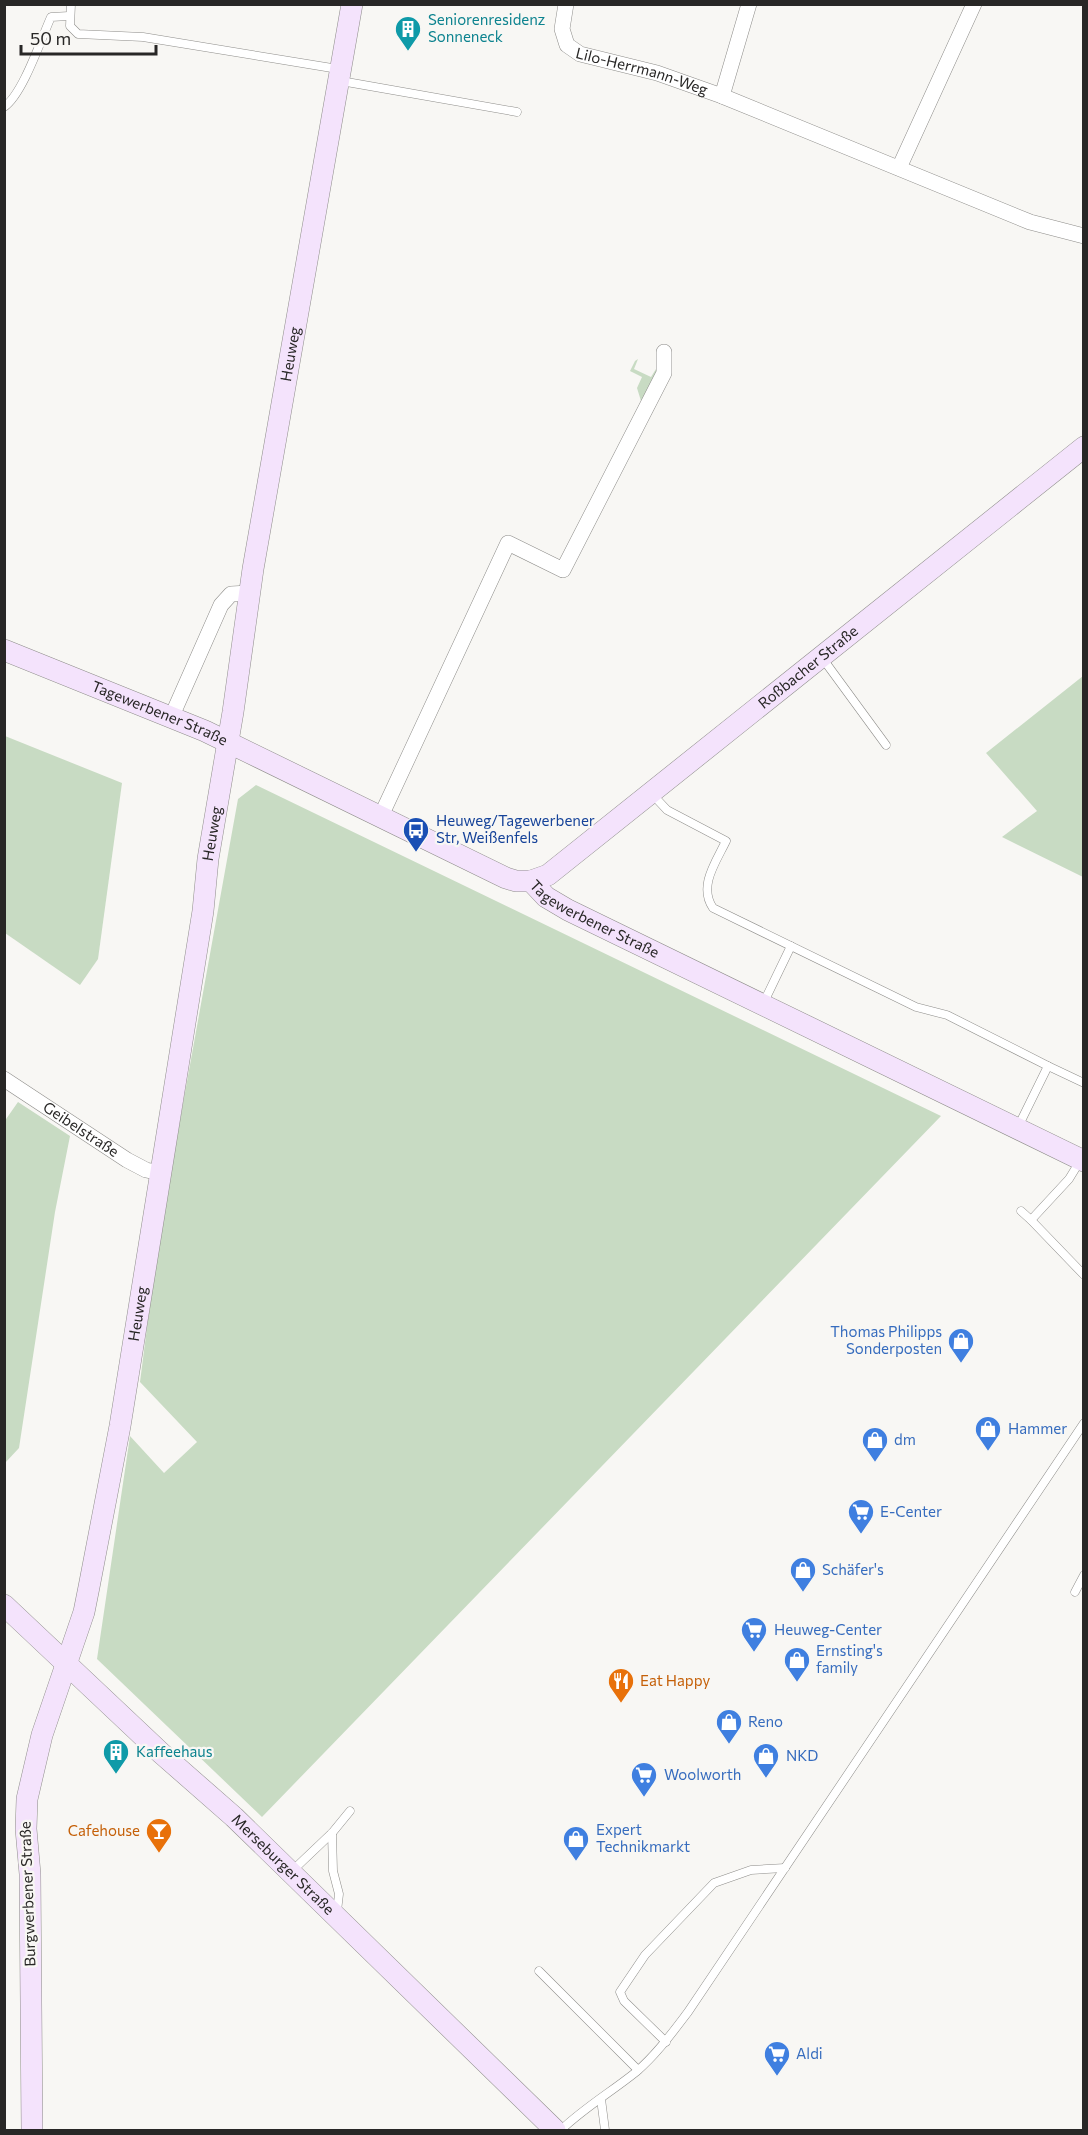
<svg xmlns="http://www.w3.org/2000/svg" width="1088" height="2135" font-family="Commissioner,sans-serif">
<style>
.green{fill:#c8dbc3}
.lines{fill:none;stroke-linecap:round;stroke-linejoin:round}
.lane-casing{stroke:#8e8d8a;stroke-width:9}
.street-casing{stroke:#8e8d8a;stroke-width:16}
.secondary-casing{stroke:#8e8d8a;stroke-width:22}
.lane{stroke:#fff;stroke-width:8}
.street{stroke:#fff;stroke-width:15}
.secondary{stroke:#f4e3fc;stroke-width:21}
.labels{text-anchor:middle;stroke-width:4.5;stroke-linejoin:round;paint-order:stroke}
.culture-label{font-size:15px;fill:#0d838f;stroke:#f8f7f4;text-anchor:start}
.street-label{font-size:15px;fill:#282726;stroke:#f8f7f4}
.transit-label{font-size:15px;fill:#164399;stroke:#f8f7f4;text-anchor:start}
.shop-label{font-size:15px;fill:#366cbe;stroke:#f8f7f4;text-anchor:start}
.food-label{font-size:15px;fill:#c56008;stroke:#f8f7f4;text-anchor:start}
</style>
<rect width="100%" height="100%" fill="#f8f7f4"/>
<g class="green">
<polygon points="638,359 634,369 651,377 656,369 657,373 641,401 637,388 642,377 630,371 635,361"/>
<polygon points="1083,676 1083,877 1002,837 1037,811 986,753"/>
<polygon points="5,736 122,783 98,959 80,985 5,933"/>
<polygon points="256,785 941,1116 262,1817 97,1659 130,1436 164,1473 197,1442 140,1382 158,1242 238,799"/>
<polygon points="18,1102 70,1136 55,1212 19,1448 5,1463 4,1122"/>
</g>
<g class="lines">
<g class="lane-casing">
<g id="lane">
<polyline points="71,4 70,26 78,34 143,37 338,69"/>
<polyline points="341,81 517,112"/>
<path d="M 4,107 C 23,94 41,39 51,17 L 69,16"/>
<polyline points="823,659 886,745"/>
<path d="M 652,794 L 667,810 L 726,841 C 716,862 698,886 713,908 L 916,1007 L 947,1015 L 1048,1066"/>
<polyline points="763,1004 791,946"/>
<polyline points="1018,1127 1048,1066 1084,1083"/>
<polyline points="1021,1211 1031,1220 1069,1179 1080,1161"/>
<polyline points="1031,1220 1084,1275"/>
<polyline points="1075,1592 1084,1575"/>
<polyline points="332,1833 333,1871 339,1894 337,1911"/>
<polyline points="292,1871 332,1833 350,1811"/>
<polyline points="539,1971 638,2070"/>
<polyline points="666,2042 624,2001 620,1992 645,1955 714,1883 751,1870 785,1868"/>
<polyline points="601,2099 605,2130"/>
<path d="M 561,2130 C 584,2108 611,2092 636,2072 C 656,2055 672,2033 688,2012 L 1084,1423"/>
</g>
</g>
<g class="street-casing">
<g id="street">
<path id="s1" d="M 566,4 L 562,29 L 567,45 L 580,54 L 657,73 L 722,96 L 1030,222 L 1084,236"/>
<polyline points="722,96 749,4"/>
<polyline points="899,168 974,4"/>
<polyline points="171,718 221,605 231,594 249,593"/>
<polyline points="380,818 508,543 563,570 664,373 664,352"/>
<path id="s2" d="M 4,1079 L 127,1160 L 146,1170 L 161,1173"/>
</g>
</g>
<g class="secondary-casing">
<g id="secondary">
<path id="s3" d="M 4,650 L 205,731 L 506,878 L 516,881 L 531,881 L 546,897 L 568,910 L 1084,1161"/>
<path id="s4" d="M 531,881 L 548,875 L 1084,447"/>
<path id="s5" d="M 4,1605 L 161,1753 L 234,1817 L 555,2130"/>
<path id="s6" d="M 32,2130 L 30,1874 L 26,1829 L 27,1799 L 42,1735 L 84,1612 L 89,1587 L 120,1426 L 203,911 L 208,859 L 233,712 L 253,569 L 352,4"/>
</g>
</g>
<use href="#lane" class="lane"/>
<use href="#street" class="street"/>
<use href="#secondary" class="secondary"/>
</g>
<defs>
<g id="building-pin" transform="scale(1.35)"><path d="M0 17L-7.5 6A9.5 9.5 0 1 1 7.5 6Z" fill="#0f9aa8" stroke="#f8f7f4"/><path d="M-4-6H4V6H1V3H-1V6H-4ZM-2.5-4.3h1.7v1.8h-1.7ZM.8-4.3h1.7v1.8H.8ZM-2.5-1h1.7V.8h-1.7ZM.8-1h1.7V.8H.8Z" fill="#fff"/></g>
<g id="bus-pin" transform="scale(1.35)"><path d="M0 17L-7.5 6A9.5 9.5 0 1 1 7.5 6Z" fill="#1a4fb4" stroke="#f8f7f4"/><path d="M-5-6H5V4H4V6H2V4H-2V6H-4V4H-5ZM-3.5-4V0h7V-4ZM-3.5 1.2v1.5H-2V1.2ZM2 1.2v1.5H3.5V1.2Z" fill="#fff"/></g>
<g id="shop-pin" transform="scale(1.35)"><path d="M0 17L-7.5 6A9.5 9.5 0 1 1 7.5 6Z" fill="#3f7fe0" stroke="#f8f7f4"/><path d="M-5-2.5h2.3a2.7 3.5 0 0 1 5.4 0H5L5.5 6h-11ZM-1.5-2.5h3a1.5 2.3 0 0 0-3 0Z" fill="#fff"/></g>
<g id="supermarket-pin" transform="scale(1.35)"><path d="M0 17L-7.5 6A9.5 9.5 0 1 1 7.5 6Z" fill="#3f7fe0" stroke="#f8f7f4"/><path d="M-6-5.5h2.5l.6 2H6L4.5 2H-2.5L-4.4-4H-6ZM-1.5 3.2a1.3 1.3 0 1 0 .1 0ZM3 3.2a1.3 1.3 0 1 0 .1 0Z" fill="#fff"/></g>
<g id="restaurant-pin" transform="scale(1.35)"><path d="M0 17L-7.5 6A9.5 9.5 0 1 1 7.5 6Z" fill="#e8710a" stroke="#f8f7f4"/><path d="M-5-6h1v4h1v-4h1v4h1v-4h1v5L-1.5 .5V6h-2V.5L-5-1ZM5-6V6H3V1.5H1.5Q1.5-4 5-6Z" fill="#fff"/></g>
<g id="bar-pin" transform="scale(1.35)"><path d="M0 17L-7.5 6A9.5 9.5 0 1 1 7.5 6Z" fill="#e8710a" stroke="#f8f7f4"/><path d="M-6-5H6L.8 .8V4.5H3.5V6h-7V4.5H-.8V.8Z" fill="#fff"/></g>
</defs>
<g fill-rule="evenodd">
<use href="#building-pin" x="408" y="29"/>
<use href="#bus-pin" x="416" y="830"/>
<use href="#shop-pin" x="961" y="1341"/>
<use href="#shop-pin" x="988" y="1429"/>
<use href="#shop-pin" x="875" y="1440"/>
<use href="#supermarket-pin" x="861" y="1512"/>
<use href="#shop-pin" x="803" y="1570"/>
<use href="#supermarket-pin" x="754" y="1630"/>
<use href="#shop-pin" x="797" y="1660"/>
<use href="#restaurant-pin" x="621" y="1681"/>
<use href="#shop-pin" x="729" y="1722"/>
<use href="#building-pin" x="116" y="1752"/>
<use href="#shop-pin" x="766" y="1756"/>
<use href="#supermarket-pin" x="644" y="1775"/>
<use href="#bar-pin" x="159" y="1831"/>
<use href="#shop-pin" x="576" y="1839"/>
<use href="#supermarket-pin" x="777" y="2054"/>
</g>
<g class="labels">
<g class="culture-label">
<text x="428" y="25">Seniorenresidenz<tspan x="428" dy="17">Sonneneck</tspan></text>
<text x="136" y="1757">Kaffeehaus</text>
</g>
<g class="street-label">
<text dy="5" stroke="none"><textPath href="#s1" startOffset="122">Lilo-Herrmann-Weg</textPath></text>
<text dy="5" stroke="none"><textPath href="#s6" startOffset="1802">Heuweg</textPath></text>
<text dy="5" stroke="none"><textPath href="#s4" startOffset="351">Roßbacher Straße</textPath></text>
<text dy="5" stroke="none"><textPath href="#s3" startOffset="168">Tagewerbener Straße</textPath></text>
<text dy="5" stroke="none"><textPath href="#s6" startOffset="1316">Heuweg</textPath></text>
<text dy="5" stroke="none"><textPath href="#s3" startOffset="652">Tagewerbener Straße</textPath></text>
<text dy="5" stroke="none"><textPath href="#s2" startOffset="92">Geibelstraße</textPath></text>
<text dy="5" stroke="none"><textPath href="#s6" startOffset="830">Heuweg</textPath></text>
<text dy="5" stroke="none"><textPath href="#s5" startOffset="381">Merseburger Straße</textPath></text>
<text transform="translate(28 1894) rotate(-92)" y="5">Burgwerbener Straße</text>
</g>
<g class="transit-label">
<text x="436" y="826">Heuweg/Tagewerbener<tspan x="436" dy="17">Str, Weißenfels</tspan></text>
</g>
<g class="shop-label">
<text x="942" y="1337" text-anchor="end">Thomas Philipps<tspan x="942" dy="17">Sonderposten</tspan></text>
<text x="1008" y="1434">Hammer</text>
<text x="894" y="1445">dm</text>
<text x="880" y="1517">E-Center</text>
<text x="822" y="1575">Schäfer's</text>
<text x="774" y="1635">Heuweg-Center</text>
<text x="816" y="1656">Ernsting's<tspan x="816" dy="17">family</tspan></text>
<text x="748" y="1727">Reno</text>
<text x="786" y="1761">NKD</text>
<text x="664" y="1780">Woolworth</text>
<text x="596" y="1835">Expert<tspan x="596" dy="17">Technikmarkt</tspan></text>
<text x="796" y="2059">Aldi</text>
</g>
<g class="food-label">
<text x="640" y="1686">Eat Happy</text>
<text x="140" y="1836" text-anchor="end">Cafehouse</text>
</g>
</g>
<rect width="1088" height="2135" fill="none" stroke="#282726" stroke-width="12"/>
<path d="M21 45v9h135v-9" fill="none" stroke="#282726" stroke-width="3"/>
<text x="30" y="45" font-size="18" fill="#282726" stroke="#f8f7f4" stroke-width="4.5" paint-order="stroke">50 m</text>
</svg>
